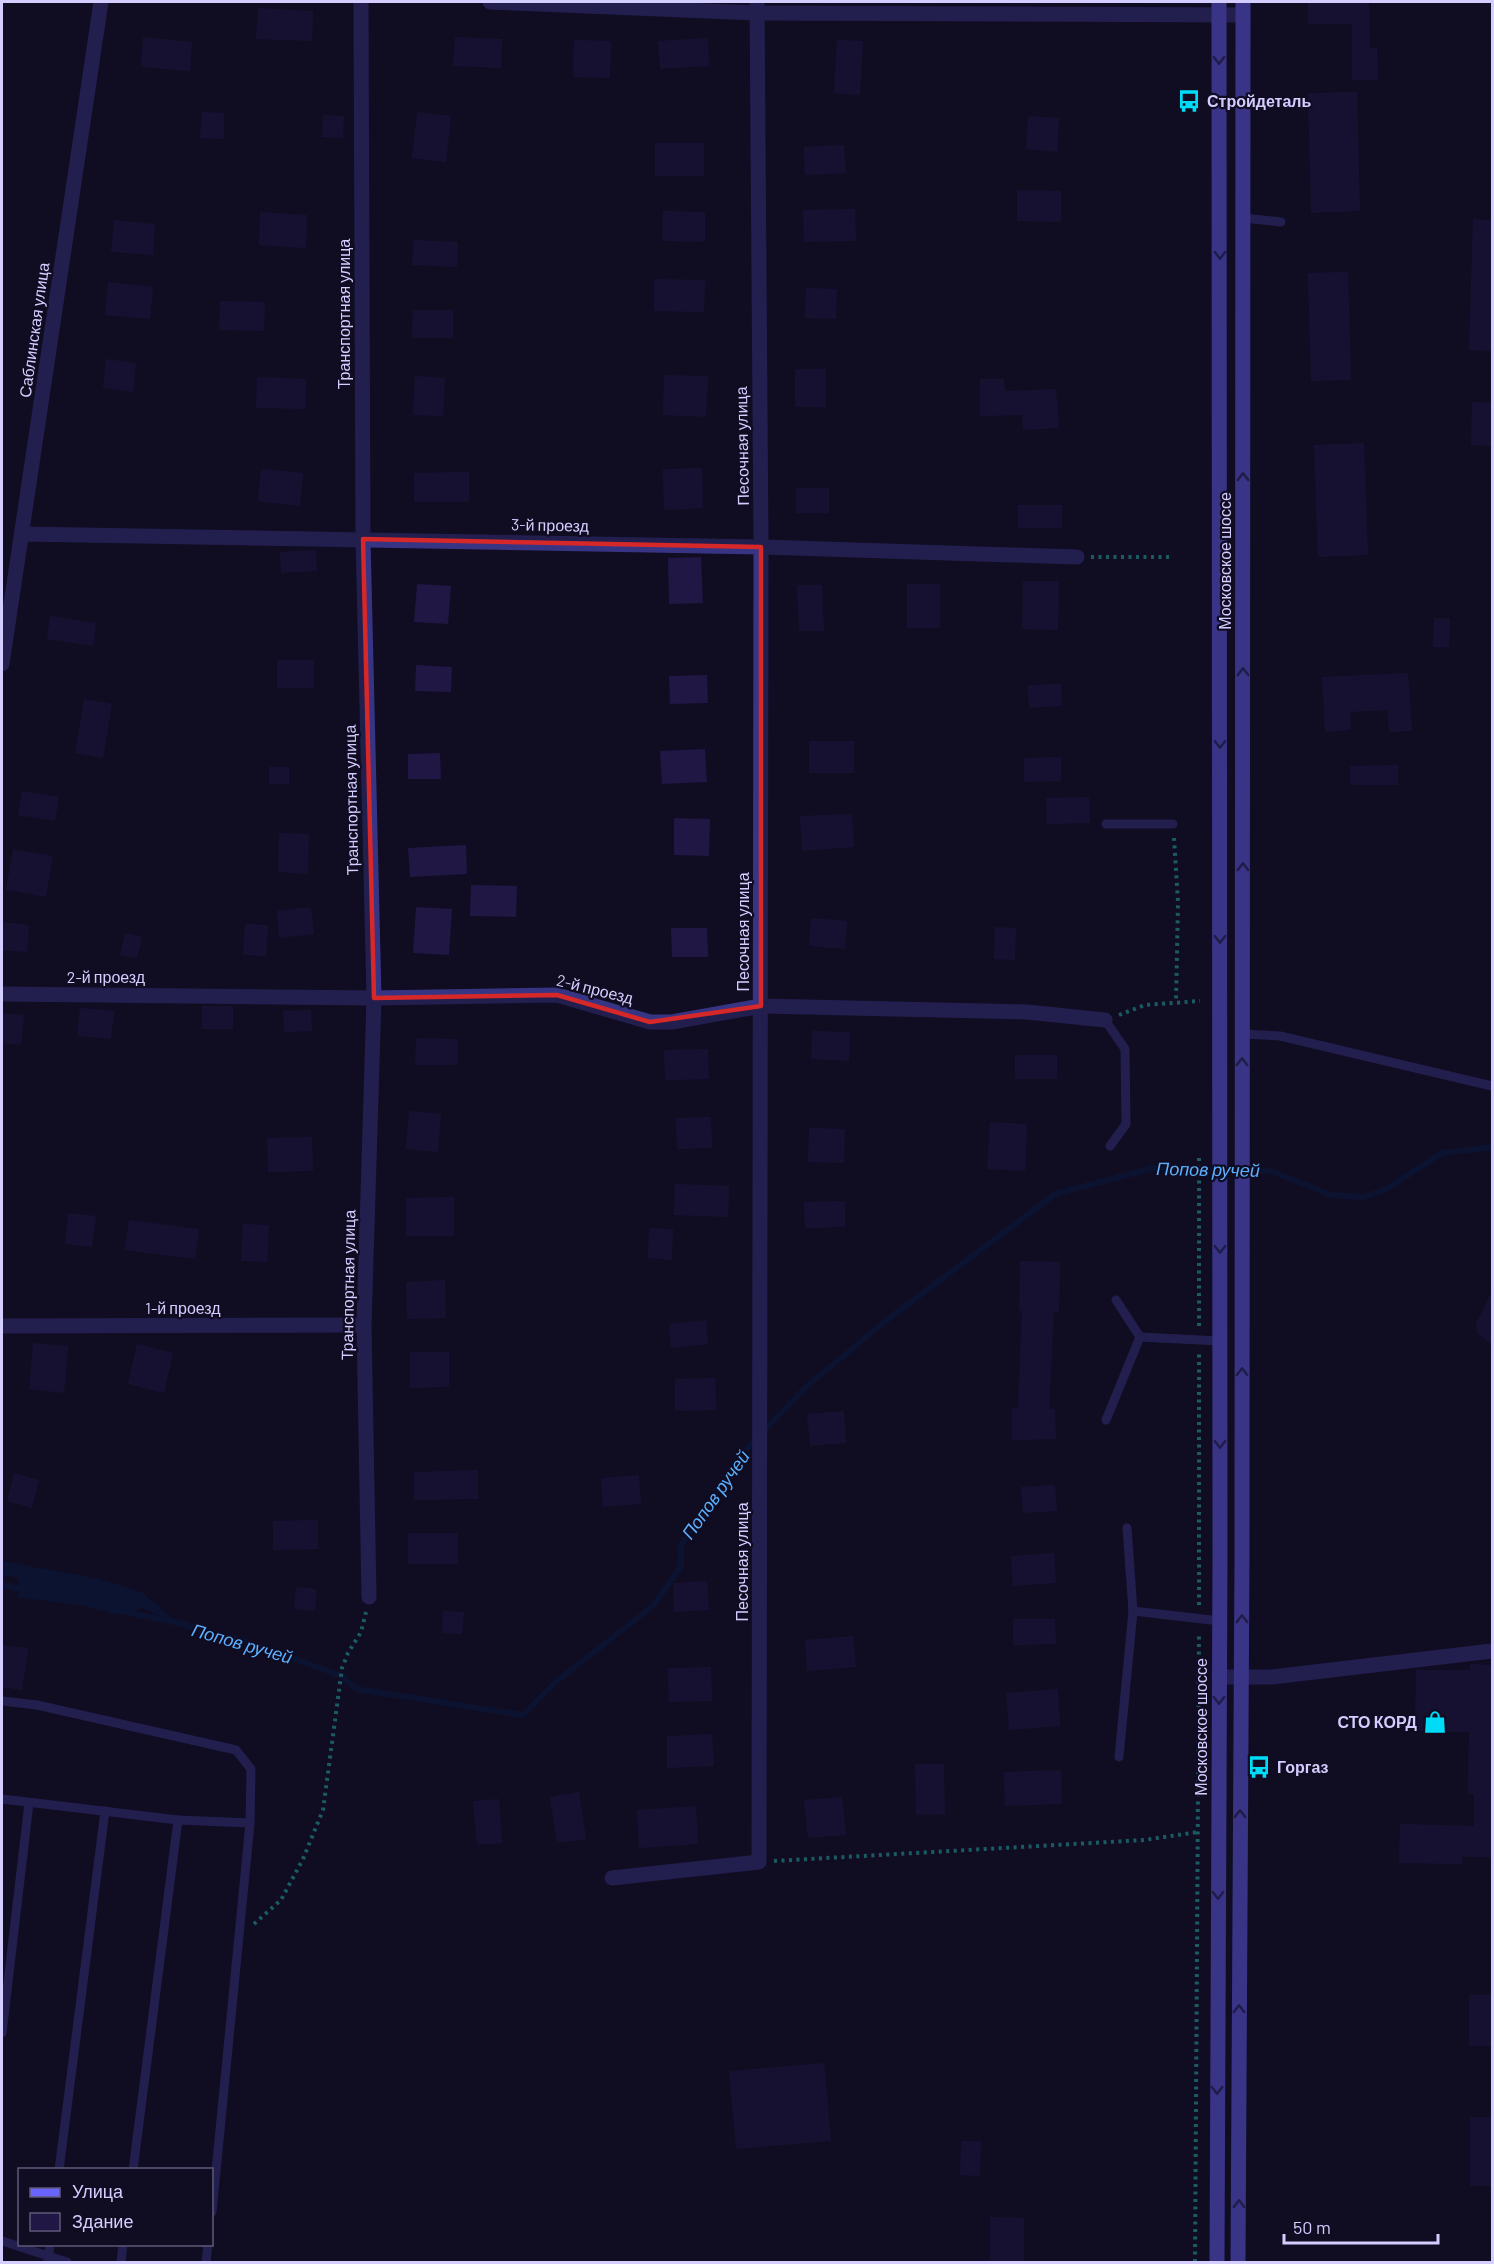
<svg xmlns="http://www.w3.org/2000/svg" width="1494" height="2264" font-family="Barlow,sans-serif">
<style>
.water{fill:#061b41}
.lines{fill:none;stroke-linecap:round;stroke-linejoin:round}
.stream{stroke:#061b41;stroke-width:6}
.building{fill:#211744}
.path{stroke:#26bab3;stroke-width:4;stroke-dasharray:3 4.5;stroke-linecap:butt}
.lane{stroke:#383484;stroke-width:9}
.street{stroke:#383484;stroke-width:15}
.secondary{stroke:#6a64ff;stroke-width:15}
.oneway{stroke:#342f7a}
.marked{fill:none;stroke:#d62828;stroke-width:4.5;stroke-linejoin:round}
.labels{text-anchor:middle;stroke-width:4.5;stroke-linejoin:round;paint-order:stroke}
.poi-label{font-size:16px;font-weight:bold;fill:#d4cdff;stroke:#100c22;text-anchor:start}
.street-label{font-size:16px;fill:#d4cdff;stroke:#100c22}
.water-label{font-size:18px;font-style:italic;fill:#5bb0ff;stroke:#100c22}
</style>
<rect width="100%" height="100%" fill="#100c22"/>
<polygon class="water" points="2,1561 99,1579 142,1592 178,1623 141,1608 131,1614 115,1614 84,1606 18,1597 19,1578 2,1575"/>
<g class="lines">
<g class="stream">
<polyline points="2,1585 26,1590"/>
<polyline points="126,1612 178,1623 247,1642 342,1676 356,1689 523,1715 557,1681 654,1605 681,1566 681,1545 738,1458 807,1386 888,1319 1055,1194 1153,1168 1271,1171 1331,1195 1363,1197 1385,1190 1442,1153 1492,1147"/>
</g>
</g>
<g class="building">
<polygon points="1308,2 1369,2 1370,48 1377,48 1378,80 1352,80 1352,24 1308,24"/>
<polygon points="258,8 313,11 312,41 256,39"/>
<polygon points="143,37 192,42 190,71 141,67"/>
<polygon points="455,37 502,39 501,68 453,66"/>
<polygon points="708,38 709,66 660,69 658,41"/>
<polygon points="574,40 611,41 610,78 573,77"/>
<polygon points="837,40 863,41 860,95 834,93"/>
<polygon points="1357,92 1360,211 1311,213 1308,93"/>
<polygon points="202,112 224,113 224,139 200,138"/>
<polygon points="417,112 451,116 446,162 412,158"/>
<polygon points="323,115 344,116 343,138 322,137"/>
<polygon points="1028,116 1059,118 1057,152 1026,149"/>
<rect x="655" y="143" width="49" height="33"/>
<polygon points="844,145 846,173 805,175 804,147"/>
<polygon points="1017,190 1061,191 1061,222 1017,221"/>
<polygon points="855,209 856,241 804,242 803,210"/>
<polygon points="663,211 705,212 705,242 662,241"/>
<polygon points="260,212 307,215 306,248 259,245"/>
<polygon points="1473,219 1492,220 1492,351 1469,350"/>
<polygon points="114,220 155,224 153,255 111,252"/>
<polygon points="414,240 458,242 457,267 412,265"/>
<polygon points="1348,272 1351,380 1311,381 1308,273"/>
<polygon points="654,279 705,280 704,312 654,311"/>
<polygon points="108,282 153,287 150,319 105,315"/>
<polygon points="806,288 837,289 836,319 805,318"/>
<polygon points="220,301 265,302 264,331 219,330"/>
<polygon points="413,310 453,310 453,338 412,338"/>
<polygon points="106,359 136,363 133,392 103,388"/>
<rect x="795" y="369" width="31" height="38"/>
<polygon points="664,375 708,376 706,417 663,415"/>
<polygon points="415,376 445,378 443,416 413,415"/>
<polygon points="257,377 306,379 305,409 256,408"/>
<polygon points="980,379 1004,379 1005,391 1056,389 1059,428 1023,430 1022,415 980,416"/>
<polygon points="1472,402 1492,403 1492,446 1471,445"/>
<polygon points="1364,443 1368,555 1318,557 1314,445"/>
<polygon points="702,468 703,508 664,510 663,469"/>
<polygon points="261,469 303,473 300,506 258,501"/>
<polygon points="469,472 469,502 414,502 414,473"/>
<rect x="796" y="488" width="33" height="25"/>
<rect x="1018" y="505" width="44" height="23"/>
<polygon points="316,550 317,571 281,573 280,552"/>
<polygon points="701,557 703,603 669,604 668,558"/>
<polygon points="1023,581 1059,581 1058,630 1022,629"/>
<polygon points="417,584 451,586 448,624 414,622"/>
<rect x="907" y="584" width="33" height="44"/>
<polygon points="797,585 822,585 824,631 799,631"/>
<polygon points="50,616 96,623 93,646 47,639"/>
<polygon points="1434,618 1450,618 1449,647 1433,647"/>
<rect x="277" y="660" width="37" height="28"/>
<polygon points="416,665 452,667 451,692 415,691"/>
<polygon points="1408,673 1412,731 1389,732 1388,710 1350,712 1351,730 1325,732 1322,677"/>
<polygon points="707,675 708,703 670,704 669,676"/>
<polygon points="1061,684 1062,706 1029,708 1028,685"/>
<polygon points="84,699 112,704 103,758 75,753"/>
<rect x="809" y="741" width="45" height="32"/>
<polygon points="705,749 707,782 662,784 660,751"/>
<polygon points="440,753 441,779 408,779 408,754"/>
<polygon points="1061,757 1061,781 1024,782 1024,758"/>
<polygon points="1398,765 1398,785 1350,785 1350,766"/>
<rect x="269" y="767" width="20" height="17"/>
<polygon points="22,791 59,797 55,821 18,815"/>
<polygon points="1089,797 1090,823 1047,824 1046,798"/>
<polygon points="852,814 854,847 802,851 800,816"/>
<polygon points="674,818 710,819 709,856 674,855"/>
<polygon points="279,833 309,834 308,874 278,872"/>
<polygon points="466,845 467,874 410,877 408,848"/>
<polygon points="13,849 53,856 46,897 6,890"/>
<polygon points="471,885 517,886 516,917 470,916"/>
<polygon points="311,907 314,934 279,938 277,911"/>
<polygon points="416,907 452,909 449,955 413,953"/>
<polygon points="811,918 847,921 845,949 809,946"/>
<polygon points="2,922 29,925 27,952 2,950"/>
<polygon points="245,924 268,925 266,956 243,955"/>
<polygon points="995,927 1016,928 1015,960 994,959"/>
<polygon points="671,928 707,928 708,957 672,957"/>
<polygon points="125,933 142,937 137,958 120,955"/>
<rect x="202" y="1006" width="31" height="23"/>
<polygon points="80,1008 114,1011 111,1039 77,1036"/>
<polygon points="311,1010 312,1031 284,1032 283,1011"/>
<polygon points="2,1013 24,1015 21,1045 2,1043"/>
<polygon points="812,1031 850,1032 849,1061 811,1059"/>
<polygon points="416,1038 458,1039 458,1065 415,1065"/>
<polygon points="708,1049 709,1079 665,1080 664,1050"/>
<rect x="1015" y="1055" width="42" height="24"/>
<polygon points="409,1111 441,1114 438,1152 406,1149"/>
<polygon points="711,1117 712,1148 677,1149 676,1118"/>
<polygon points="990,1122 1027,1124 1025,1171 987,1169"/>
<polygon points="809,1128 845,1129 844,1163 808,1162"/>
<polygon points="312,1137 313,1171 268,1172 267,1138"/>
<polygon points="675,1184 729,1186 728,1217 674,1215"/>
<polygon points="454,1197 454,1236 406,1236 406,1198"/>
<polygon points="845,1201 845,1227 805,1228 804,1202"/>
<polygon points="68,1213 96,1216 92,1247 65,1244"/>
<polygon points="129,1220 199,1229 195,1259 125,1250"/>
<polygon points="243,1224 269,1225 267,1262 241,1261"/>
<polygon points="649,1228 673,1229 672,1260 648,1258"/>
<polygon points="1020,1261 1060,1262 1059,1312 1054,1312 1049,1409 1055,1409 1056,1439 1012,1440 1012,1408 1018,1408 1022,1311 1019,1311"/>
<polygon points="445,1280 446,1318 407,1319 406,1282"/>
<polygon points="1492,1291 1492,1345 1477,1332 1476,1324"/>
<polygon points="706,1320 708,1344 671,1348 669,1324"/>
<polygon points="33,1343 68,1346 64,1393 29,1389"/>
<polygon points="137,1344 173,1353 164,1393 128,1384"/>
<polygon points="410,1352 449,1352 449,1387 410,1388"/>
<polygon points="715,1378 716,1410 675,1411 675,1379"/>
<polygon points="844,1411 846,1443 810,1446 807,1414"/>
<polygon points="478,1470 478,1499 414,1500 414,1472"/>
<polygon points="14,1473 39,1480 32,1508 7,1501"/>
<polygon points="639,1475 641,1504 603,1507 601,1478"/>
<polygon points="1055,1485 1057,1511 1023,1513 1021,1487"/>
<polygon points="318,1520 318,1549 273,1550 273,1521"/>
<rect x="408" y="1533" width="50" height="31"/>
<polygon points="1054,1553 1056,1583 1013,1586 1011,1556"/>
<polygon points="707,1581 709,1610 674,1612 673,1583"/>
<polygon points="296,1587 316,1589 315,1611 294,1609"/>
<polygon points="443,1611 464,1612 462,1634 442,1633"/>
<polygon points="1013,1619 1055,1619 1056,1644 1013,1645"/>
<polygon points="853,1636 856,1667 807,1671 805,1640"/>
<polygon points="2,1645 28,1648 22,1690 2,1687"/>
<polygon points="1470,1664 1492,1665 1492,1857 1462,1857 1462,1864 1399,1863 1400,1824 1474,1826 1474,1794 1468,1794 1469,1732 1415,1731 1416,1670 1470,1670"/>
<polygon points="711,1667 712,1701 669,1702 668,1668"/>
<polygon points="1058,1689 1060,1726 1009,1730 1006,1693"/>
<polygon points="712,1734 714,1766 667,1768 667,1736"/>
<polygon points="915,1764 944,1764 945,1814 916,1815"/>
<polygon points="1061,1770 1062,1804 1005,1806 1004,1772"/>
<polygon points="579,1792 586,1839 557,1843 550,1797"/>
<polygon points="842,1797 846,1835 808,1838 804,1800"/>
<polygon points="499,1799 502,1843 477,1845 473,1801"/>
<polygon points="696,1806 698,1844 639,1848 637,1810"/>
<rect x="1469" y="1995" width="23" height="51"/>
<polygon points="824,2063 831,2141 736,2149 729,2071"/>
<rect x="1470" y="2117" width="22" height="69"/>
<polygon points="961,2141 981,2141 980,2176 960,2175"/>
<polygon points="990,2217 1024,2218 1024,2261 990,2261"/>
</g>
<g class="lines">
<g class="path">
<polyline points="1091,557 1172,557"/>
<polyline points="1174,838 1178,902 1176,1002"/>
<polyline points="1119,1015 1145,1005 1200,1001"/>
<polyline points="1199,1326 1199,1158"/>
<polyline points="1199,1605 1199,1354"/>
<polyline points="774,1861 1144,1840 1198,1832"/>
<polyline points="254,1924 281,1900 303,1859 323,1810 342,1668 348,1653 361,1632 366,1612"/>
<polyline points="1195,2262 1199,1633"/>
</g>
<g class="lane">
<polyline points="1243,218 1281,222"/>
<polyline points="1106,824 1173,824"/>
<polyline points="1105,1020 1125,1049 1126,1124 1110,1146"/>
<polyline points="1243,1034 1280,1036 1492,1086"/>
<polyline points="1140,1337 1220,1341"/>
<polyline points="1106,1420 1140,1337 1116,1300"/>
<polyline points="1133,1611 1220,1621"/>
<polyline points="2,1701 37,1705 236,1750 251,1769 250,1823 212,2212"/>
<polyline points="1119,1757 1133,1611 1127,1528"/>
<polyline points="2,1799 178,1820 133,2170"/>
<polyline points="178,1820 250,1823"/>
<polyline points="2,2033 29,1803"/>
<polyline points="59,2170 105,1811"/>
<polyline points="2,2241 67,2262"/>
<polyline points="48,2260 50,2244"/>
<polyline points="121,2262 123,2244"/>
<polyline points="206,2262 208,2244"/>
</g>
<g class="street">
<polyline points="361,2 363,539 374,998 364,1325 369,1597"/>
<polyline points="490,2 756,13 1243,15"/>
<polyline points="22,534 761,547 1077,557"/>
<polyline points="2,664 101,2"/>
<polyline points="2,994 374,998 557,995 650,1022 672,1022 761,1006 1027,1012 1105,1020"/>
<polyline points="2,1326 364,1325"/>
<polyline points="1219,1677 1272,1677 1492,1651"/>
<polyline points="612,1878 759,1862 761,547 757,2"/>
</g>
<g class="secondary">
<polyline points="1217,2262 1220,1558 1219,2"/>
<polyline points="1238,2262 1242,1557 1243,2"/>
</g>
</g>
<defs><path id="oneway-chevron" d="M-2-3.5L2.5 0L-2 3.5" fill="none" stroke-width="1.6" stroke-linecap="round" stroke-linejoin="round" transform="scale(1.5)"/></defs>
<g class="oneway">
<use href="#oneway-chevron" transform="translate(1219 60) rotate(90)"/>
<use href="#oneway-chevron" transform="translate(1220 255) rotate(90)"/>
<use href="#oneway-chevron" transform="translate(1243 477) rotate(-90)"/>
<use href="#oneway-chevron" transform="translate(1243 672) rotate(-90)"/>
<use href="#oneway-chevron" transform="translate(1220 744) rotate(90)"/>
<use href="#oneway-chevron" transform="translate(1243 867) rotate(-90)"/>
<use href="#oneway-chevron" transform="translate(1220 939) rotate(90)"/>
<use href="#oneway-chevron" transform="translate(1242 1062) rotate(-90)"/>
<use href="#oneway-chevron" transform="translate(1220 1249) rotate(90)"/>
<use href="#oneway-chevron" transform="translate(1242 1372) rotate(-90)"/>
<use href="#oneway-chevron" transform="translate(1220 1444) rotate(90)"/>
<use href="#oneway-chevron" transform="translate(1242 1619) rotate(-90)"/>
<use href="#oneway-chevron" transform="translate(1219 1700) rotate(90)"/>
<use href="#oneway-chevron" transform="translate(1240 1814) rotate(-90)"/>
<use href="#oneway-chevron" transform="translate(1218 1895) rotate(90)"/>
<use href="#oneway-chevron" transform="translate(1239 2009) rotate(-90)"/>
<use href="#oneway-chevron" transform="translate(1217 2090) rotate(90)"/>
<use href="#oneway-chevron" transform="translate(1239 2204) rotate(-90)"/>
</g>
<path d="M0 0H1494V2264H0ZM 363,539 L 761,547 L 761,1006 L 650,1022 L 557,995 L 374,998 Z" fill="#100c22" fill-opacity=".55" fill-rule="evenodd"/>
<path class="marked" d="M 363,539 L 761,547 L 761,1006 L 650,1022 L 557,995 L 374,998 Z"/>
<defs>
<g id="bus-bare" transform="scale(1.8)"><path d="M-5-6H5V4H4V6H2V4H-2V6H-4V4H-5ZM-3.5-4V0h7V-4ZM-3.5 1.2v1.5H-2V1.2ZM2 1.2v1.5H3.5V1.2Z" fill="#00dbf8" stroke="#100c22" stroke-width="2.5" paint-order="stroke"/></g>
<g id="shop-bare" transform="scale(1.8)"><path d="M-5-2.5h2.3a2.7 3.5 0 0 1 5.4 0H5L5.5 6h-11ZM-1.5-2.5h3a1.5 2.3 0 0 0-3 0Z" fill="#00dbf8" stroke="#100c22" stroke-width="2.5" paint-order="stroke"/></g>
</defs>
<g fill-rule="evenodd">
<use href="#bus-bare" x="1189" y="101"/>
<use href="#shop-bare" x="1435" y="1722"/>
<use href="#bus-bare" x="1259" y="1767"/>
</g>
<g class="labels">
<g class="poi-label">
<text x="1207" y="107">Стройдеталь</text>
<text x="1417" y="1728" text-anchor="end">СТО КОРД</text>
<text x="1277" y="1773">Горгаз</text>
</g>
<g class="street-label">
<text transform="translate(344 314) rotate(-90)" y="6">Транспортная улица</text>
<text transform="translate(34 330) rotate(-82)" y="6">Саблинская улица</text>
<text transform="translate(742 446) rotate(-91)" y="6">Песочная улица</text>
<text transform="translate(550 525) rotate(1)" y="6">3-й проезд</text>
<text transform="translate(1225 561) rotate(-90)" y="6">Московское шоссе</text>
<text transform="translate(351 800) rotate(-91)" y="6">Транспортная улица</text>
<text transform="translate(743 932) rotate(-90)" y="6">Песочная улица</text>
<text x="106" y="983">2-й проезд</text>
<text transform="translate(595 989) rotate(14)" y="6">2-й проезд</text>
<text transform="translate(348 1285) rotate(-89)" y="6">Транспортная улица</text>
<text x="183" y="1314">1-й проезд</text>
<text transform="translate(742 1562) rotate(-90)" y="6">Песочная улица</text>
<text transform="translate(1201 1727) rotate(-90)" y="6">Московское шоссе</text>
</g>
<g class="water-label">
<text transform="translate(1208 1170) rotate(1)" y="6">Попов ручей</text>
<text transform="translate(716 1495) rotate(-55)" y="6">Попов ручей</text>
<text transform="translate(242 1644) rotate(16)" y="6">Попов ручей</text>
</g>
</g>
<rect width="1494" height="2264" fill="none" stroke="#d4cdff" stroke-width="6"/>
<rect x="18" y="2168" width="195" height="78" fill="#100c22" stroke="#5e597a" stroke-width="1.5"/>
<rect x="30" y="2188" width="30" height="9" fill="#6a64ff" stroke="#5e597a" stroke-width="1.5"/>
<text x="72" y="2198" font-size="18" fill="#d4cdff">Улица</text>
<rect x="30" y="2213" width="30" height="18" fill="#211744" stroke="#5e597a" stroke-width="1.5"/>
<text x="72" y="2228" font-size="18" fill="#d4cdff">Здание</text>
<path d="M1284 2234v9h154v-9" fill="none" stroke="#d4cdff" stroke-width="3"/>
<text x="1293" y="2234" font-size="18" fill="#d4cdff" stroke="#100c22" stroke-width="4.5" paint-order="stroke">50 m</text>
</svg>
